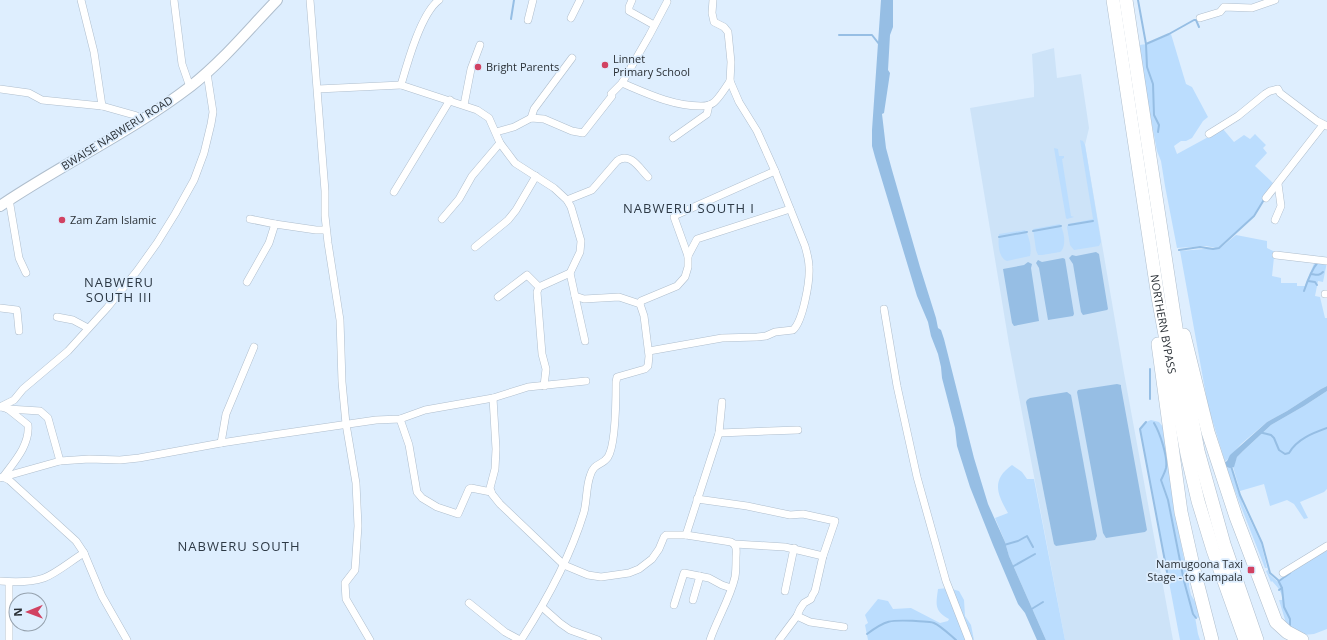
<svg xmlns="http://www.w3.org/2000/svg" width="1327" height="640" font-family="'Open Sans',sans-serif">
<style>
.built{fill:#cde3f8}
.green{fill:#bbddfe}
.water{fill:#96bee4}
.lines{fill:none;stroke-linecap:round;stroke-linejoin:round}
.stream{stroke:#96bee4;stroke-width:2}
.minor-casing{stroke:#afbecd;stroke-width:8}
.secondary-casing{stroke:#afbecd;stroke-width:12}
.motorway-casing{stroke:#afbecd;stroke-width:14}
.minor{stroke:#fff;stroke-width:7}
.secondary{stroke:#fff;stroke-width:10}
.motorway{stroke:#fff;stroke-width:13}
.poi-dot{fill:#d14262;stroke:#deeefe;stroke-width:1.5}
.labels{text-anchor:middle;stroke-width:3.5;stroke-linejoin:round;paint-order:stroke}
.poi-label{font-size:11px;fill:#2a3036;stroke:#deeefe;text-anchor:start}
.street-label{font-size:11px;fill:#2a3036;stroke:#deeefe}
.quarter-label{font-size:13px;letter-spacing:1px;fill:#2d3945;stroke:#deeefe}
</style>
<rect width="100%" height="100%" fill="#deeefe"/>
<polygon class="built" points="1054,48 1057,78 1081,74 1089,128 1085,145 1124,373 1173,640 1065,640 1009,344 970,108 1034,97 1034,86 1032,54"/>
<g class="green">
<polygon points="1171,34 1186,84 1192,87 1208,117 1203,121 1192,138 1186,141 1181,141 1174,146 1177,154 1223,129 1234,142 1244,135 1250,139 1255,134 1266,145 1263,148 1267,153 1255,166 1274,184 1253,216 1219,247 1216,248 1206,246 1177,248 1165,186 1161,161 1157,151 1148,104 1139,45 1147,44"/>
<polygon points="1080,140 1083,141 1085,145 1101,242 1099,246 1074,250 1070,245 1067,227 1068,224 1093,219"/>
<polygon points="1054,148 1058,149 1059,156 1064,156 1064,158 1062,159 1071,216 1074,217 1067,219 1066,218"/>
<path d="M 1060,224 C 1064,231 1067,247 1060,252 L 1042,255 L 1038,255 L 1036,250 L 1033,229 Z"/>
<path d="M 1025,230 C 1029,235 1032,249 1030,256 L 1007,261 C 998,258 998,243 999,234 Z"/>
<polygon points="1236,235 1267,241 1267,248 1277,253 1274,257 1272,276 1281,278 1281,283 1297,283 1297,286 1305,286 1315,261 1327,262 1323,282 1318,281 1315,296 1320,297 1325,318 1327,318 1327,386 1321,389 1287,411 1267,422 1241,444 1225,462 1208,406 1180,251 1204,249 1219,249"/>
<polygon points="1327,391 1327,489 1324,492 1300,502 1308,518 1304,519 1294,504 1287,500 1270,506 1264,484 1240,491 1233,467 1237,457 1243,451 1271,425 1304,406"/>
<polygon points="1151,420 1159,422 1163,427 1179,534 1184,559 1189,570 1189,586 1191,595 1196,603 1202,626 1199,618 1195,617 1198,634 1200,640 1180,640 1140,429 1146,422"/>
<path d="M 1012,465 L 1022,472 L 1027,479 L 1034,479 L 1065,640 L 1046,640 L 1009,556 L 1005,542 L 995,518 L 1008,513 C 997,494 991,480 1012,465 Z"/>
<polygon points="1226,468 1231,468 1243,505 1261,543 1267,568 1265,568"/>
<path d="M 1327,547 L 1327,629 L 1314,634 L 1303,635 L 1297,633 L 1286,623 L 1279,600 L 1282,600 C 1283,592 1277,587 1272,581 L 1271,582 L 1266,571 L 1268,570 L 1269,574 L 1278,582 L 1285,578 L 1284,574 Z"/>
<path d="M 948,588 L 959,591 L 964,600 L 965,616 L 971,625 L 974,640 L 868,640 L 865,625 L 868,623 L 865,615 L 878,599 L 888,601 L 893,609 L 911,608 L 940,623 L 948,621 L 949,619 C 934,611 936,604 938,589 Z"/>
</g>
<g class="water">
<polygon points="881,0 893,0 893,27 890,35 888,70 890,73 884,113 882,114 886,148 892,170 920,267 936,318 938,328 941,330 944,339 974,458 988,504 1005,542 1009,556 1046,640 1037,640 1025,613 1018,604 993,545 970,487 957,446 955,428 942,378 941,367 938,354 931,336 928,322 917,296 875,157 872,146 872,130"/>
<polygon points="1096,252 1099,254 1108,309 1107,310 1083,315 1081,312 1073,264 1069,258 1072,255 1076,256"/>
<polygon points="1063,258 1065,259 1074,314 1073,316 1048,320 1039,268 1036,263 1038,260 1042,262"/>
<polygon points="1028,262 1032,264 1031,268 1039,321 1014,326 1012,323 1003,269 1024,265"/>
<polygon points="1117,384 1121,385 1121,387 1147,530 1145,532 1106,538 1103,533 1077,392 1078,390"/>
<polygon points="1327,386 1327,391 1304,406 1271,425 1243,451 1237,457 1234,467 1230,468 1225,467 1224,463 1227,461 1230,455 1267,422 1287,411 1321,389"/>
<polygon points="1067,392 1071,395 1097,536 1095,540 1056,546 1054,544 1026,402 1027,400 1030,398"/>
</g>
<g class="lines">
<g class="stream">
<polyline points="1138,0 1146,44 1147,67 1153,84 1154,115 1159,125 1158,132"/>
<polyline points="511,19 514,0"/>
<polyline points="839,35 872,35 879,44"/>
<polyline points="1146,44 1169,34 1194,20 1196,20 1199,27"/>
<polyline points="1069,225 1093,221"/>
<polyline points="1033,231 1061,226"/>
<polyline points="999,237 1027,232"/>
<polyline points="1179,250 1200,247 1213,249 1219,248 1254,216 1265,198"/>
<path d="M 1311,274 C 1317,275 1319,276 1323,272"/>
<polyline points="1308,281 1315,282 1317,285"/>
<path d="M 1304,291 C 1307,282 1312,269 1318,262"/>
<polyline points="1150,369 1150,399"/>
<polyline points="1146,422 1140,429 1167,572"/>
<path d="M 1154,423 C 1160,433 1168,457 1166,468 C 1165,472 1163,476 1161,480 L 1168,500 L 1184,581 L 1193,614 L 1196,618"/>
<path d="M 1259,432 L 1271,435 L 1274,438 L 1279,450 L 1285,454 L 1289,453 C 1297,439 1313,433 1327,428"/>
<polyline points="1231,466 1240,495 1262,543 1270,573 1278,580 1282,588 1279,590"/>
<polyline points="1004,545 1018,541 1027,536 1033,547"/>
<polyline points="1012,567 1035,554"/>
<polyline points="1279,581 1290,573"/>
<polyline points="1282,588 1284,607 1290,619 1290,625"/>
<polyline points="1030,610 1043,602"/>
<path d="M 867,634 C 887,619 891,620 916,621 C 922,622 928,621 934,623 C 941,626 950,635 956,640"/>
</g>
<g class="minor-casing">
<g id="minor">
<polyline points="81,0 94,52 102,106"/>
<polyline points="174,0 182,64 190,87"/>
<polyline points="310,0 325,191 325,216 328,243 340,320 342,382 346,424 356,483 358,526 355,570 345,583 346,599 370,640"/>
<path d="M 439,0 C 421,13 407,64 401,85 L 477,110 L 489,118 L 500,143 L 515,163 L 554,188 L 567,200 L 571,207 L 581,241 L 580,252 L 570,273 L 539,287 L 537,292 L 542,354 L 546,369 L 544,386"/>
<polyline points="632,0 629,7 629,11 654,25"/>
<polyline points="571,18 580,0"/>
<polyline points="1200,18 1220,12 1224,7 1252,8 1275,0"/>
<polyline points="528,20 533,0"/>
<path d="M 622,83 C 648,94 673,106 701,106 C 705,106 709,106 713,103 C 718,100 726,87 730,81"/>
<polyline points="0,89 29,93 42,100 102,106 134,115 144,119"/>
<polyline points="318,89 401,85"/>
<polyline points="464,105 471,69 480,45"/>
<polyline points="531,118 534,109 572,58"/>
<polyline points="496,132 514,127 531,118 544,119 572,131 583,133 612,96 611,94 622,83 649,36 667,2"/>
<polyline points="1209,134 1238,116 1265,94 1270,91 1278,89 1280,93 1317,121 1327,126"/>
<polyline points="673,138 707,114 709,105"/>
<polyline points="394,192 450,100"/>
<polyline points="1266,198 1323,125"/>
<polyline points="9,199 19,258 26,273"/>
<path d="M 567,200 L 592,190 L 617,161 C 630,151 640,169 648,177"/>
<polyline points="250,219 275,224"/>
<polyline points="442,219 459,199 472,176 500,143"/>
<polyline points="1275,220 1281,206 1278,184"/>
<polyline points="475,247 508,220 516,210 536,176"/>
<polyline points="1276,255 1327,261"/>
<polyline points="688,256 697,239 790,209"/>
<polyline points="570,273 575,296 584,299 619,297 640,304"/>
<polyline points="247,282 269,243 275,224 316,230 326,230"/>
<polyline points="1325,294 1327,294"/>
<polyline points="575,296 585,341"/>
<polyline points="498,297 527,275 539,287"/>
<polyline points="0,308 17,310 19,331"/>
<polyline points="884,309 897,386 917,477 946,581 969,640"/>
<polyline points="57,317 73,320 88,328"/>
<path d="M 649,351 L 722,338 L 757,337 L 766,336 L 775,332 L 793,330 C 803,321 810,281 809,267 C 809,260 807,253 805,246 L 775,171 L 757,131 L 739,102 L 730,81 L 731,62 L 728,32 L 724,27 L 714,22 L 712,13 L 713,0"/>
<polyline points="493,398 528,387 586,381"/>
<polyline points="0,407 14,400 23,389 68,351 107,308 137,271 157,243 175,214 194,180 204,153 211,124 213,112 207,73"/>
<path d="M 1,407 L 8,409 L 28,425 C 30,445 14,462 3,477 L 9,480 L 76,541 L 84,553 L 102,596 L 127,640"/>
<polyline points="8,409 40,411 48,418 60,461"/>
<polyline points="400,419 409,445 417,492 422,498 437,507 458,514 469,489 471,488 491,492"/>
<polyline points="719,433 798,430"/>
<polyline points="221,443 226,414 254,347"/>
<polyline points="0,478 60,461 89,459 120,460 139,458 221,443 273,435 376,420 400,419 425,410 493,398 496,449 495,469 490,488 492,494 500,504 564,565 588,575 601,577 629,573 639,569 652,559 659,549 664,537 666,535 686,535 719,433 722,402"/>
<polyline points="697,499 747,506 790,515 803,514 835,521 823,556 815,591 812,596 811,599 804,603 800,609 797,616 779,640"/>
<path d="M 686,535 L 731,542 C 738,546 736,551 736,558 C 736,564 736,571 735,577 C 730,599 717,619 710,640"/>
<polyline points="735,544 785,547 823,556"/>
<polyline points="1283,573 1327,546"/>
<path d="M 0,581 C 12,582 32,582 44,578 C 57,573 72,560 84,553"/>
<polyline points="785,591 794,548"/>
<polyline points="693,600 700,576"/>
<polyline points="469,603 505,632 520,640"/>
<polyline points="674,605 684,573 709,578 722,585 731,588"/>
<polyline points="542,607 560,623 570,630 598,640"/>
<polyline points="797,616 810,622 844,627"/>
<polyline points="9,640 9,582"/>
<path d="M 521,640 C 547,600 570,558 584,512 C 587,500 586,488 590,476 C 594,462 602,466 608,457 C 616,444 616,398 616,382 L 617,377 L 645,369 L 648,366 L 649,356 L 644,316 L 640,304 L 641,301 L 677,286 L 685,277 L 688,267 L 688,256 L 674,217 L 676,215 L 775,171"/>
</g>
</g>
<g class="secondary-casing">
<path id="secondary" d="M 0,206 C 62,164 131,132 191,86 C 223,61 249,29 277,0"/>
</g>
<g class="motorway-casing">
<g id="motorway">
<path id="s1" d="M 1113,0 L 1158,297 L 1187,454 L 1198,501 L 1213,550 L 1245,640"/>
<polyline points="1126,0 1180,354 1198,451 1224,544 1257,640"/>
<polyline points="1184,335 1208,432 1236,517 1276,622 1287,632 1302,640"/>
<polyline points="1158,344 1181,512 1194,570 1212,640"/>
</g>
</g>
<use href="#minor" class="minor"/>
<use href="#secondary" class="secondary"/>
<use href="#motorway" class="motorway"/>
</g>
<g class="poi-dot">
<circle cx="605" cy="65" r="4"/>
<circle cx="478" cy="67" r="4"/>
<circle cx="62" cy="220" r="4"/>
<rect x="1247" y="566" width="8" height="8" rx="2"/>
</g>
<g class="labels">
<g class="poi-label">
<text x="613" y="63">Linnet<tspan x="613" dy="13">Primary School</tspan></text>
<text x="486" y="71">Bright Parents</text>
<text x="70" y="224">Zam Zam Islamic</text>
<text x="1243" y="568" text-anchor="end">Namugoona Taxi<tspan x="1243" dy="13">Stage - to Kampala</tspan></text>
</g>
<g class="street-label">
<text transform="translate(117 133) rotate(-32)" y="4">BWAISE NABWERU ROAD</text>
<text dy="4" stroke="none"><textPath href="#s1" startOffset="328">NORTHERN BYPASS</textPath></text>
</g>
<g class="quarter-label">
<text x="689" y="213">NABWERU SOUTH I</text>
<text x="119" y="287">NABWERU<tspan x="119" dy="15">SOUTH III</tspan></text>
<text x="239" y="551">NABWERU SOUTH</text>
</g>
</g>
<g transform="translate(28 612) rotate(269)"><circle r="19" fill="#deeefe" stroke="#96a2ae"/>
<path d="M0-3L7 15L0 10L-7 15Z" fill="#d14262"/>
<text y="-6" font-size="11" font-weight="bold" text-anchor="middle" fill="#2a3036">N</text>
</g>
</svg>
